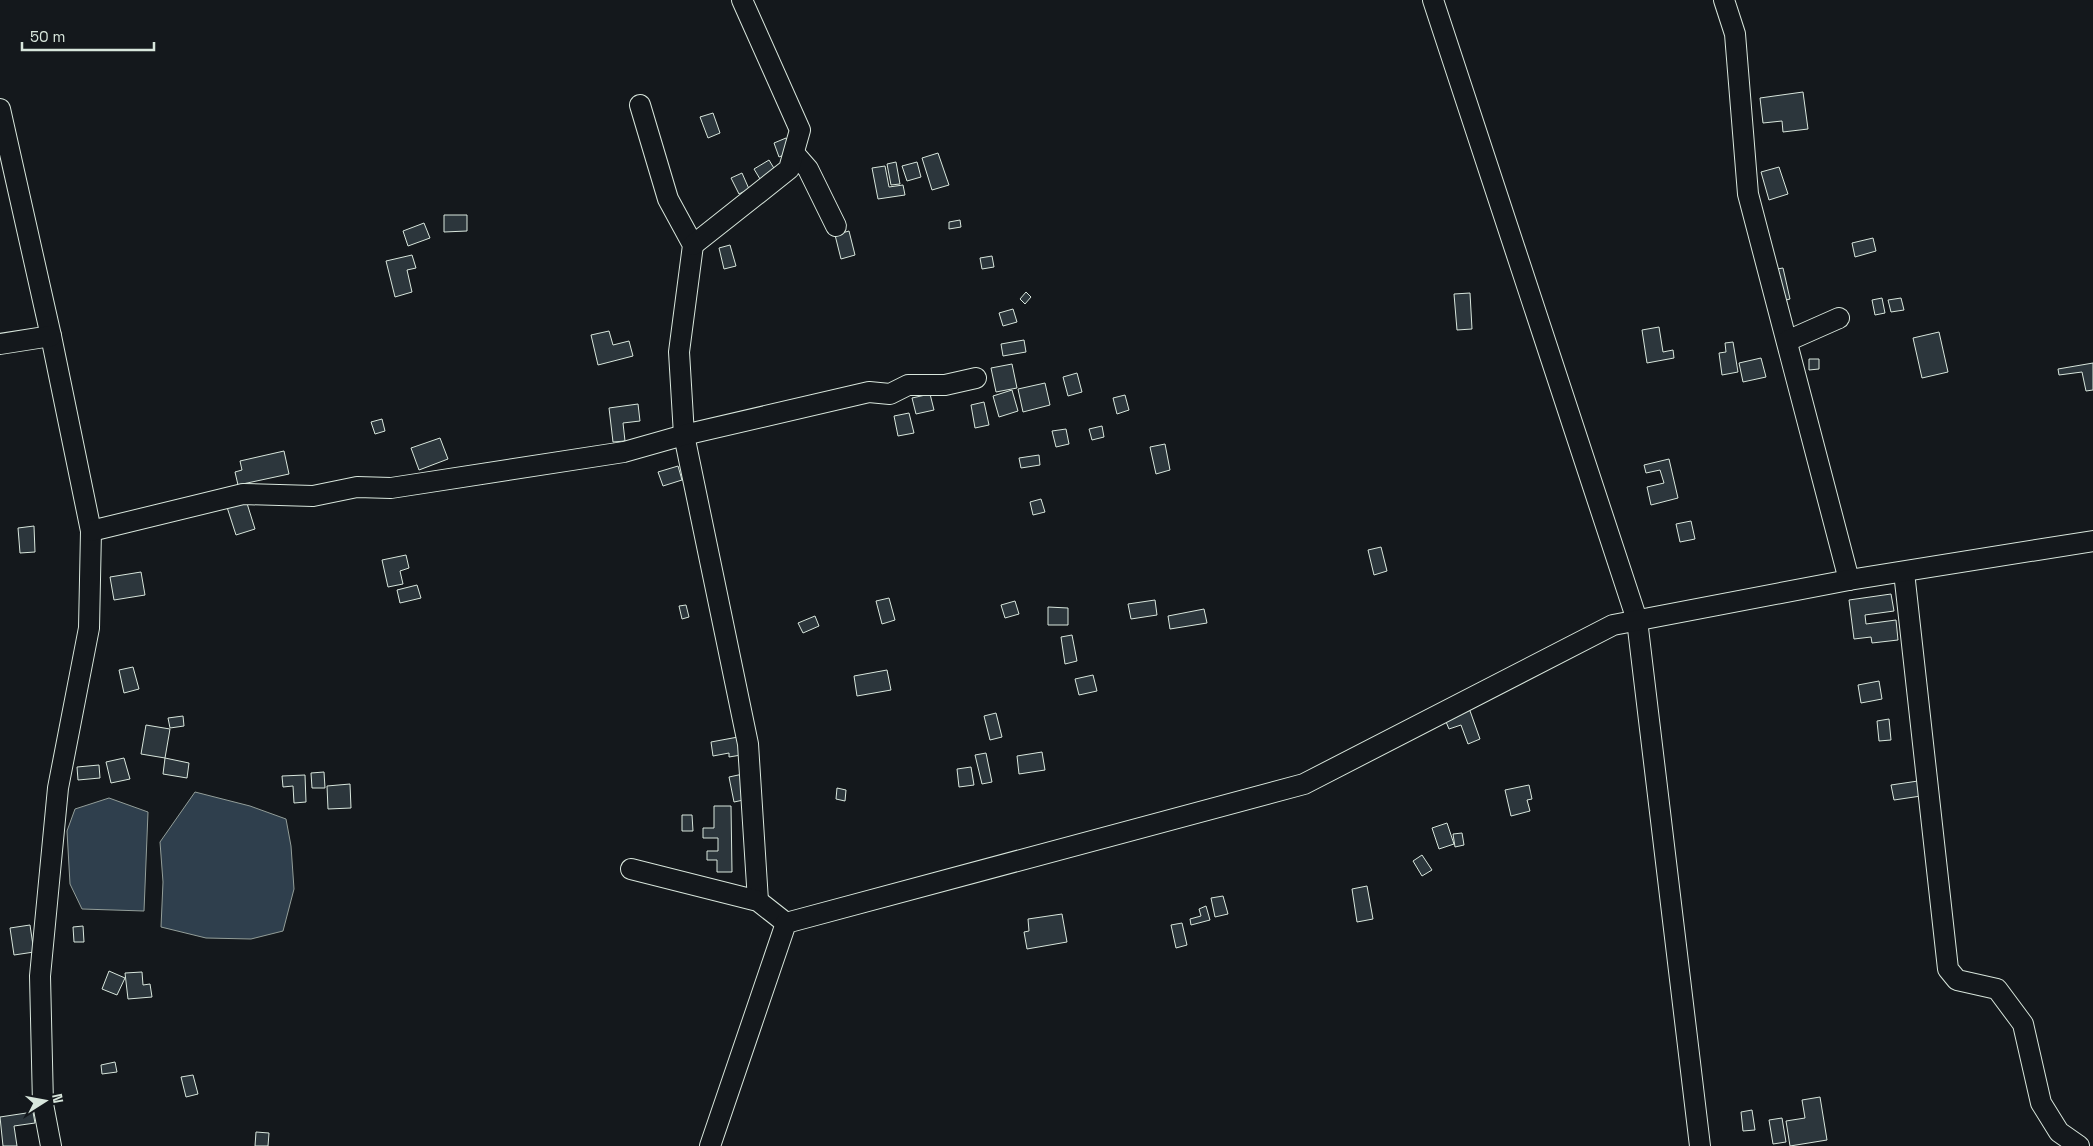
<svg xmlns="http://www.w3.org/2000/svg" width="2093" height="1146" font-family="'Space Grotesk',sans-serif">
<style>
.water{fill:#2f3f4d;stroke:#939e99}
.building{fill:#2c363c;stroke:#d8e6dc}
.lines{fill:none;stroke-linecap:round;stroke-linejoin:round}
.minor-casing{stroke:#d8e6dc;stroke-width:22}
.minor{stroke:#14181c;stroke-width:20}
</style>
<rect width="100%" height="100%" fill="#14181c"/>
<g class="water">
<polygon points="195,792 250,806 286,819 291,846 294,889 283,931 251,939 206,938 161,927 163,882 160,842"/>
<polygon points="109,798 148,812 144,911 82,909 70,884 67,831 75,809"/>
</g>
<g class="building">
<polygon points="1803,92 1808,129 1783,132 1782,121 1763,123 1760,98"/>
<polygon points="713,113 720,133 708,138 700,117"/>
<polygon points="786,138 791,152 779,157 774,143"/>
<polygon points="938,153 949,185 932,190 922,158"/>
<polygon points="769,160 778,175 763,184 754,169"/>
<polygon points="896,162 900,184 891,185 887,164"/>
<polygon points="917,162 921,177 907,181 902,166"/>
<polygon points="885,166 889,187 903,185 905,195 878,199 872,168"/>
<polygon points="1779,167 1788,194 1769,200 1761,172"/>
<polygon points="742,173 749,189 739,194 731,178"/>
<polygon points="444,215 467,215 467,231 444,232"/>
<polygon points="960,220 961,227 949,229 949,222"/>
<polygon points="424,223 430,238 408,246 403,231"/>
<polygon points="849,231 855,255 841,259 835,235"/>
<polygon points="1873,238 1876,251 1855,257 1852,243"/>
<polygon points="730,245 736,266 724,269 719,248"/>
<polygon points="412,255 416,268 407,270 412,292 395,297 386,261"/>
<polygon points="992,256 994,267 982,269 980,258"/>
<polygon points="1783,268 1790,299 1778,302 1771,270"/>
<polygon points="1026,292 1031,297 1025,304 1020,299"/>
<polygon points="1470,293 1472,329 1457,330 1454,294"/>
<polygon points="1882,298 1885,313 1875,315 1872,300"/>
<polygon points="1901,298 1904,310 1891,312 1888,300"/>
<polygon points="1013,309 1017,322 1003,326 999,313"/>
<polygon points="1659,327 1663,352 1673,350 1674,358 1647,363 1642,330"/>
<polygon points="609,331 613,345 629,341 633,356 598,365 591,335"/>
<polygon points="1939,332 1948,372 1922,378 1913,338"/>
<polygon points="1024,340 1026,352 1003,356 1001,344"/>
<polygon points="1733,342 1738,372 1722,375 1719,353 1726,352 1725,343"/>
<polygon points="1761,358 1766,377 1743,382 1739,363"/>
<polygon points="1809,359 1819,359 1819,369 1809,370"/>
<polygon points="2093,363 2093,390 2086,391 2082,372 2059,375 2058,369"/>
<polygon points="1012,364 1017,388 996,392 991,368"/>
<polygon points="1077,373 1082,392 1068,396 1063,377"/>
<polygon points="1045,383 1050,405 1023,412 1018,389"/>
<polygon points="1012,390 1018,411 999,417 993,396"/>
<polygon points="930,394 934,410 916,414 912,398"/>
<polygon points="1125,395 1129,410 1117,414 1113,398"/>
<polygon points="984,402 989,425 975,428 971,405"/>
<polygon points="638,404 640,421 623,423 625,441 613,442 609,408"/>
<polygon points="909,413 914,433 898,436 894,416"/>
<polygon points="382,419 385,431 375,434 371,422"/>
<polygon points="1102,426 1104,437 1092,440 1089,429"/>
<polygon points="1066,429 1069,444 1056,447 1052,431"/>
<polygon points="440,438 448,459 419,470 411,448"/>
<polygon points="1165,444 1170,470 1156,474 1150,447"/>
<polygon points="284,451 289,474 238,485 235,472 242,470 240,461"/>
<polygon points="1039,455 1040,465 1021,468 1019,458"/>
<polygon points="1669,459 1678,498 1651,505 1647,487 1664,483 1660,470 1646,473 1644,465"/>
<polygon points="678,466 682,480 663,486 658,472"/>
<polygon points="245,497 255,529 236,535 226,504"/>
<polygon points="1041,499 1045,512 1033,515 1030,502"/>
<polygon points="1691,521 1695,539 1680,542 1676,524"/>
<polygon points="34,526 35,552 20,553 18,528"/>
<polygon points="1381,547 1387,571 1374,575 1368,550"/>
<polygon points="406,555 409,568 400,571 403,584 388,587 382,560"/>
<polygon points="141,572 145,595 114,600 110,577"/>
<polygon points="417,585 421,598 400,603 397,590"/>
<polygon points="1891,594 1894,611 1865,615 1866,624 1896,620 1898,640 1872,643 1871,637 1854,639 1849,600"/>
<polygon points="889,598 895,620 882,624 876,601"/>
<polygon points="1155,600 1157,615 1131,619 1128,604"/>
<polygon points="1015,601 1019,614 1005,618 1001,605"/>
<polygon points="686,605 689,617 682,619 679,606"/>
<polygon points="1048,607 1068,608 1068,625 1048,625"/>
<polygon points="1204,609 1207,623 1170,629 1168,616"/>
<polygon points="815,616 819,626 803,633 798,623"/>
<polygon points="1072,635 1077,661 1065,664 1061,637"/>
<polygon points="133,667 139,689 124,693 119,670"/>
<polygon points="887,670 891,690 857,696 854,676"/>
<polygon points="1093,675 1097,691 1079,695 1075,679"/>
<polygon points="1879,681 1882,699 1861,703 1858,685"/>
<polygon points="1469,708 1480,739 1468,744 1461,725 1449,729 1444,717"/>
<polygon points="996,713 1002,737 990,740 984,716"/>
<polygon points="183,716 184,726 170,728 168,718"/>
<polygon points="1889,719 1891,740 1879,741 1877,721"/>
<polygon points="146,725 170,729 165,758 141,754"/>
<polygon points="738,737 741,755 729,757 729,753 713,756 711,742"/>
<polygon points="1042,752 1045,770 1019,774 1017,756"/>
<polygon points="986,753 992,782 982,784 975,755"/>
<polygon points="124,758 130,779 111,783 106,762"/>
<polygon points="165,758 189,763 187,778 163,774"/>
<polygon points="99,765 100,778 78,780 77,767"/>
<polygon points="971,767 974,785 959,787 957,769"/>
<polygon points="324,772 325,788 312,788 311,773"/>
<polygon points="743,774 748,799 734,802 729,777"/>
<polygon points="305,775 306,802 294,803 293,786 283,787 282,776"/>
<polygon points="1918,781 1921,796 1894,800 1891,785"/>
<polygon points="350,784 351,808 328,809 327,786"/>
<polygon points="1529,785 1532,799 1527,800 1530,811 1511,816 1505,790"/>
<polygon points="837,788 846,790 845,801 836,799"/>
<polygon points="714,806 731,806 732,872 717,872 717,860 707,860 707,851 718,851 718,838 703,838 703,828 714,828"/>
<polygon points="682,815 692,815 693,831 682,831"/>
<polygon points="1447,823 1454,844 1439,849 1432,828"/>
<polygon points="1462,833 1464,845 1455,847 1453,834"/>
<polygon points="1422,855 1432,870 1422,876 1413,861"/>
<polygon points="1367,886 1373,919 1357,922 1352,889"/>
<polygon points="1223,896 1228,914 1215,917 1211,898"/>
<polygon points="1206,906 1210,920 1191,925 1190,919 1201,916 1199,909"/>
<polygon points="1062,914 1067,942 1027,949 1024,932 1029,931 1028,919"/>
<polygon points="1182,923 1187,945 1176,948 1171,925"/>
<polygon points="30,925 34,952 14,955 10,928"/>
<polygon points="83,926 84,942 74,942 73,927"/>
<polygon points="109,971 125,978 117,995 102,989"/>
<polygon points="142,972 143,985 150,984 152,997 128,999 125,973"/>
<polygon points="115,1062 117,1072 102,1074 101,1065"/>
<polygon points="193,1075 198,1094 186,1097 181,1077"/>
<polygon points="1820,1097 1827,1140 1790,1146 1786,1121 1805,1118 1802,1100"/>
<polygon points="1752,1110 1755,1130 1743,1131 1741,1112"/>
<polygon points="33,1112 35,1123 14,1126 17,1146 3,1146 0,1117"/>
<polygon points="1782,1118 1786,1142 1773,1144 1769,1120"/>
<polygon points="256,1132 269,1133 268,1146 255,1146"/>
</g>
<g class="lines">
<g class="minor-casing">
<g id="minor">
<polyline points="1433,0 1637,620 1700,1146"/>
<polyline points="1724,0 1735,34 1748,194 1849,580"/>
<polyline points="640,105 668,199 693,245 679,352 684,435 748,744 758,901"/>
<polyline points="0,109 51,336 91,531 89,628 58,788 40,976 43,1104 51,1146"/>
<polyline points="794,153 808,169 836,226"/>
<polyline points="693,245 789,169 800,130 742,0"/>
<polyline points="1787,341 1839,318"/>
<polyline points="0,344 51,336"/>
<polyline points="91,531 243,494 313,496 357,487 391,488 624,452 684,435 869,392 890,394 908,385 945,385 976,378"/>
<polyline points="1904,572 1948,969 1957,980 1997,989 2023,1024 2041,1103 2059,1132 2079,1146"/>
<polyline points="631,869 758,901 786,923"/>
<polyline points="710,1146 786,923 1304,784 1613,625 1849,580 2093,541"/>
</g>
</g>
<use href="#minor" class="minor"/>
</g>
<g transform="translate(45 1101) rotate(79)" stroke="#14181c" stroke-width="4" paint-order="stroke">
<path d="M0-4L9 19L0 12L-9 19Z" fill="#d8e6dc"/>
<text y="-8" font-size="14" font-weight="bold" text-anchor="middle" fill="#d8e6dc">N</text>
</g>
<path d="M22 42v8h132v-8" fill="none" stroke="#d8e6dc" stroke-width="2.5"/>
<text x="30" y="42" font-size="15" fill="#d8e6dc" stroke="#14181c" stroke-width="4" paint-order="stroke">50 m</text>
</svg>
